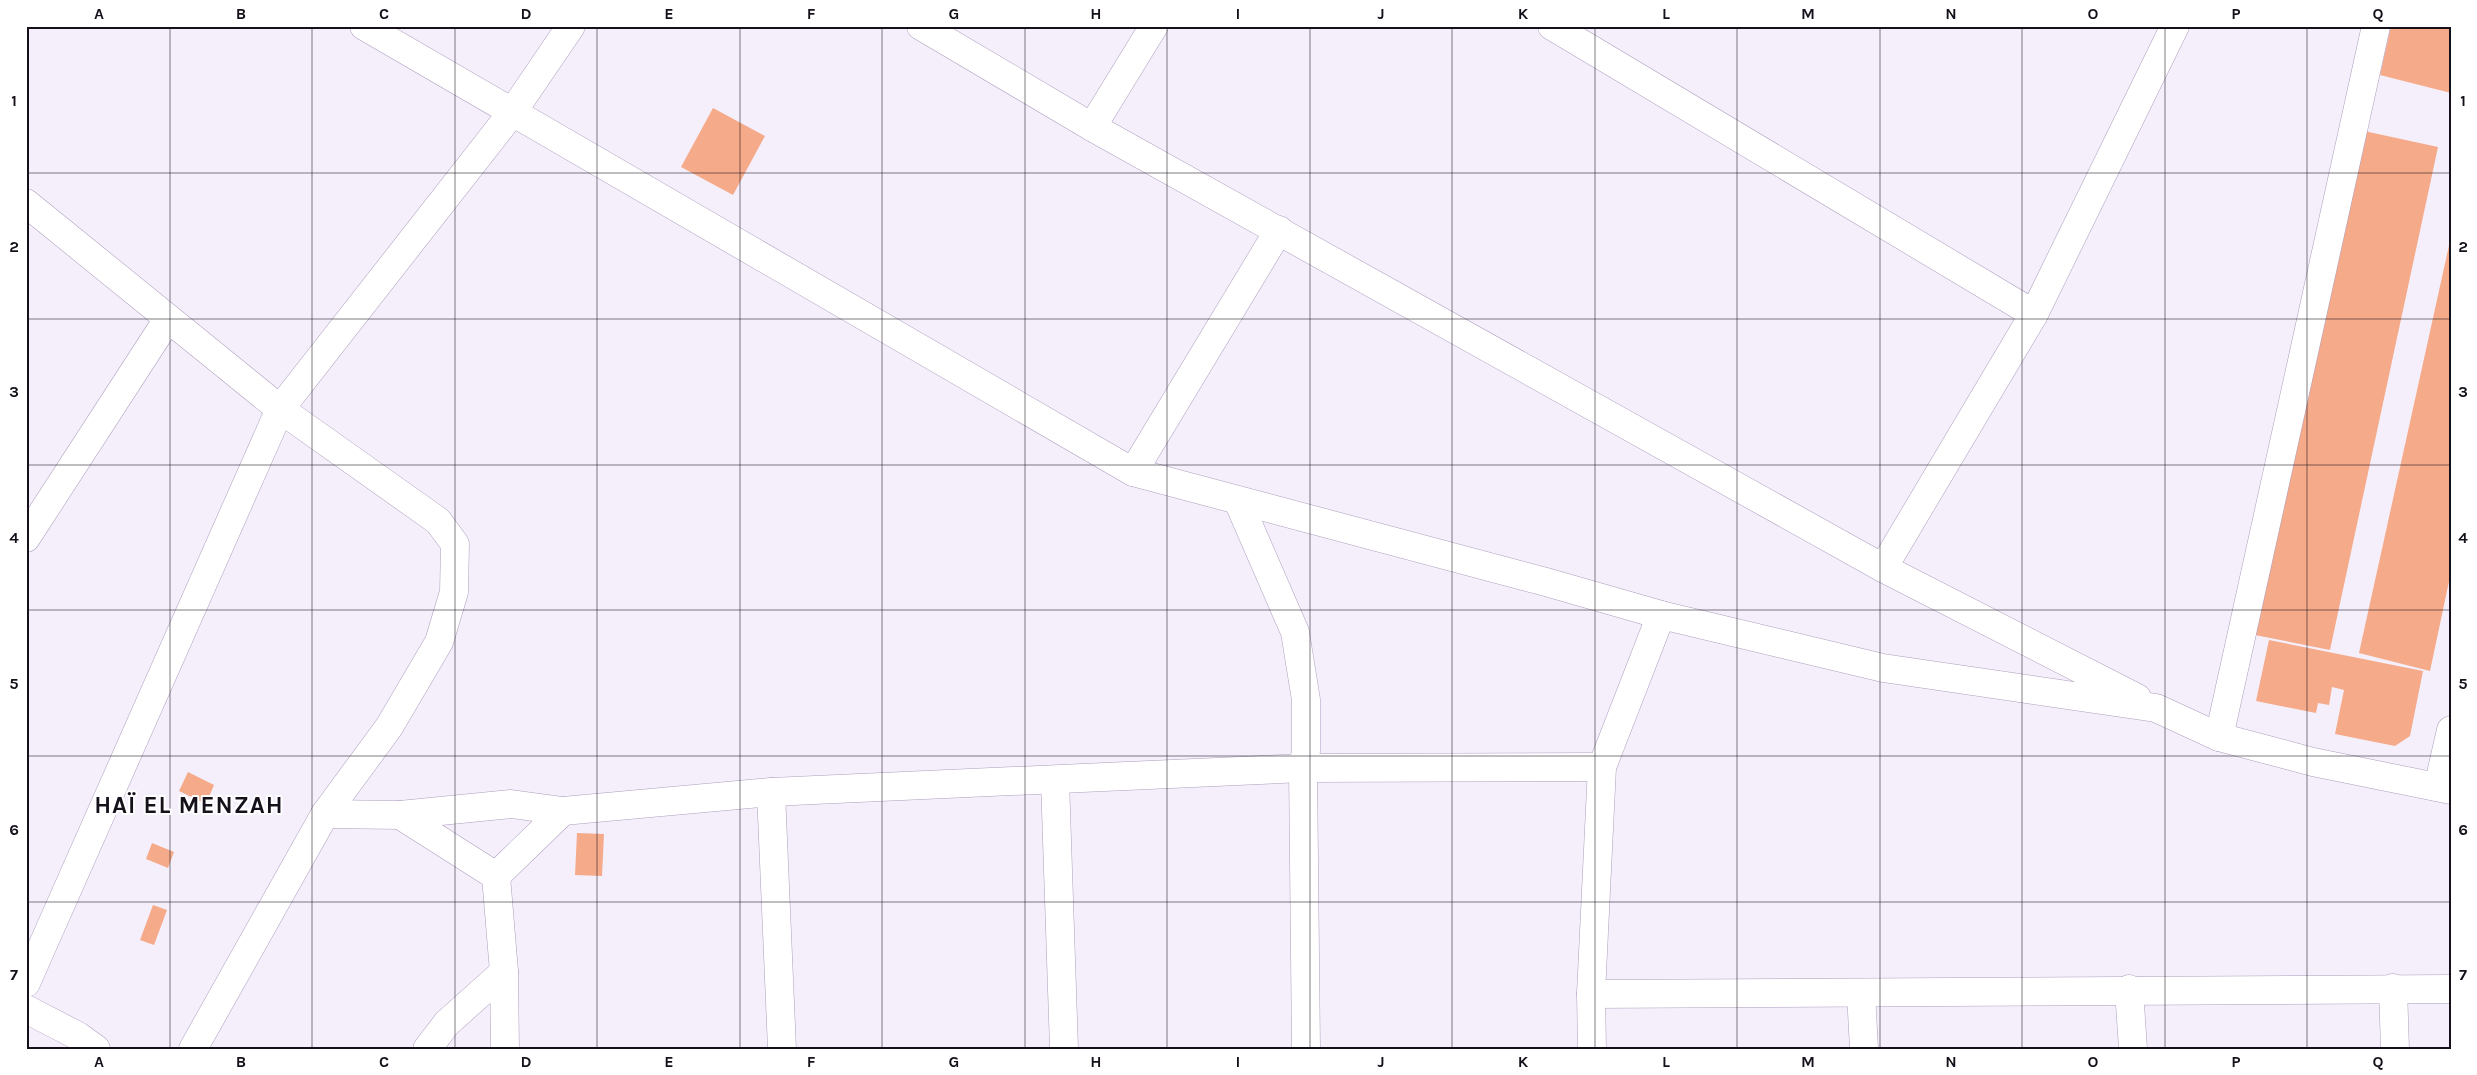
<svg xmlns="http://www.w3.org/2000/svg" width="2477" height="1075" font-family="Karla,sans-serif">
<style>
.building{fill:#f5aa89}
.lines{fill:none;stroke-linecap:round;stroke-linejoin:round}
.minor-casing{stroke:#ae9ebd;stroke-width:29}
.minor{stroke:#fff;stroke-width:28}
.grid{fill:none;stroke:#16101b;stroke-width:1;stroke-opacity:0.55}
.labels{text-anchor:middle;stroke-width:4;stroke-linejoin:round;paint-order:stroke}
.district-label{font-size:24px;font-weight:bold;letter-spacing:1px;fill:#16101b;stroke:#fff}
.neatline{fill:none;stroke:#16101b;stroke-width:2}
.grid-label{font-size:16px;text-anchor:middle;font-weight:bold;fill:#16101b}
</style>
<rect width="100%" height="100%" fill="#f5effc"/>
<g class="building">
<polygon points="2391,26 2451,26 2451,93 2380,75"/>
<polygon points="713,108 765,136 733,195 681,167"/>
<polygon points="2364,131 2438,147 2330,650 2255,635"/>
<polygon points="2450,241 2451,572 2430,671 2359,653"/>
<polygon points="2269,640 2423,671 2410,736 2395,746 2335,734 2344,690 2332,687 2329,705 2318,703 2316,713 2256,701"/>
<polygon points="188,772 214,785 206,804 179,791"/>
<polygon points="577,833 604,834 602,876 575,875"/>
<polygon points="152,843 174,852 168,868 146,859"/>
<polygon points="153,905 167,910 154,945 140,940"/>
</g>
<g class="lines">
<g class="minor-casing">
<g id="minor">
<polyline points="364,26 1133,472 1546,582 1661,615 1883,668 2156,708 2219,737 2313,762 2451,790"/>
<polyline points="921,26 1092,127 1883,568 2137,698"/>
<polyline points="1552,26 2034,314"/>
<polyline points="1092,127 1154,26"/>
<polyline points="26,203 280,409 438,521 455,544 454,592 439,642 389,727 325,814 193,1049"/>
<polyline points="1133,472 1279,230"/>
<polyline points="1238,501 1295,632 1306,700 1306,751 1303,768 1306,1049"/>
<polyline points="26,538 168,319"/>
<polyline points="1883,568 2034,314 2175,26"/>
<polyline points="2219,737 2376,26"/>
<polyline points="1055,780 1064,1049"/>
<polyline points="2438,787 2451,730"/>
<polyline points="771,792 782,1049"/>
<polyline points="325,814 400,815 511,804 563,811 771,792 1303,768 1602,767"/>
<polyline points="400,815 496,876 504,972 505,1049"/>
<polyline points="496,876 563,811"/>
<polyline points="26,983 280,409 511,114 571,26"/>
<polyline points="2393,988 2395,1049"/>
<polyline points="2129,989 2133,1049"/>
<polyline points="1861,993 1864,1049"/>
<polyline points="1591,994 2451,989"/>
<polyline points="26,1009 78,1036 96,1049"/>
<polyline points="427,1049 447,1023 504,972"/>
<polyline points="1592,1049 1591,994 1602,767 1661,615"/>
</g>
</g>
<use href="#minor" class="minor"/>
</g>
<path class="grid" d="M 170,26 L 170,1049M 312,26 L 312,1049M 455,26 L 455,1049M 597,26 L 597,1049M 740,26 L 740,1049M 882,26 L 882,1049M 1025,26 L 1025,1049M 1167,26 L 1167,1049M 1310,26 L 1310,1049M 1452,26 L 1452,1049M 1595,26 L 1595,1049M 1737,26 L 1737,1049M 1880,26 L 1880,1049M 2022,26 L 2022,1049M 2165,26 L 2165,1049M 2307,26 L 2307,1049M 26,173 L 2451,173M 26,319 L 2451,319M 26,465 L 2451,465M 26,610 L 2451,610M 26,756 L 2451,756M 26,902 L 2451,902"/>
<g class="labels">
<g class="district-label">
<text x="189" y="813">HAÏ EL MENZAH</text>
</g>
</g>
<rect width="2477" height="1075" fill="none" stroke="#ffffff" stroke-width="55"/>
<rect x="28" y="28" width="2422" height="1020" class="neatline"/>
<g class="grid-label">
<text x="99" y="19">A</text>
<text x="241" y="19">B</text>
<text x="384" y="19">C</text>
<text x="526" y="19">D</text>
<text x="669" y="19">E</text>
<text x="811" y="19">F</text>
<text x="954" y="19">G</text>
<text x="1096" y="19">H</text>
<text x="1238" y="19">I</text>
<text x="1381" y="19">J</text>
<text x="1523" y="19">K</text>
<text x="1666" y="19">L</text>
<text x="1808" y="19">M</text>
<text x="1951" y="19">N</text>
<text x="2093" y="19">O</text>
<text x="2236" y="19">P</text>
<text x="2378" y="19">Q</text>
<text x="14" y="106">1</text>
<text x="2463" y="106">1</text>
<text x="14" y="252">2</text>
<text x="2463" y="252">2</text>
<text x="14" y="397">3</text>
<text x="2463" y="397">3</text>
<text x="14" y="543">4</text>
<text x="2463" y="543">4</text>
<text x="14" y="689">5</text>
<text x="2463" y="689">5</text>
<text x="14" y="835">6</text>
<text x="2463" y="835">6</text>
<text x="14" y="980">7</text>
<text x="2463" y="980">7</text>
<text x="99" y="1067">A</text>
<text x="241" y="1067">B</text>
<text x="384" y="1067">C</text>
<text x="526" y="1067">D</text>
<text x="669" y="1067">E</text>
<text x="811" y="1067">F</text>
<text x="954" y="1067">G</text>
<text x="1096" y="1067">H</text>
<text x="1238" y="1067">I</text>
<text x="1381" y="1067">J</text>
<text x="1523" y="1067">K</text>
<text x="1666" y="1067">L</text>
<text x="1808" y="1067">M</text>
<text x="1951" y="1067">N</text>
<text x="2093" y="1067">O</text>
<text x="2236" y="1067">P</text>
<text x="2378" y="1067">Q</text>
</g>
</svg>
